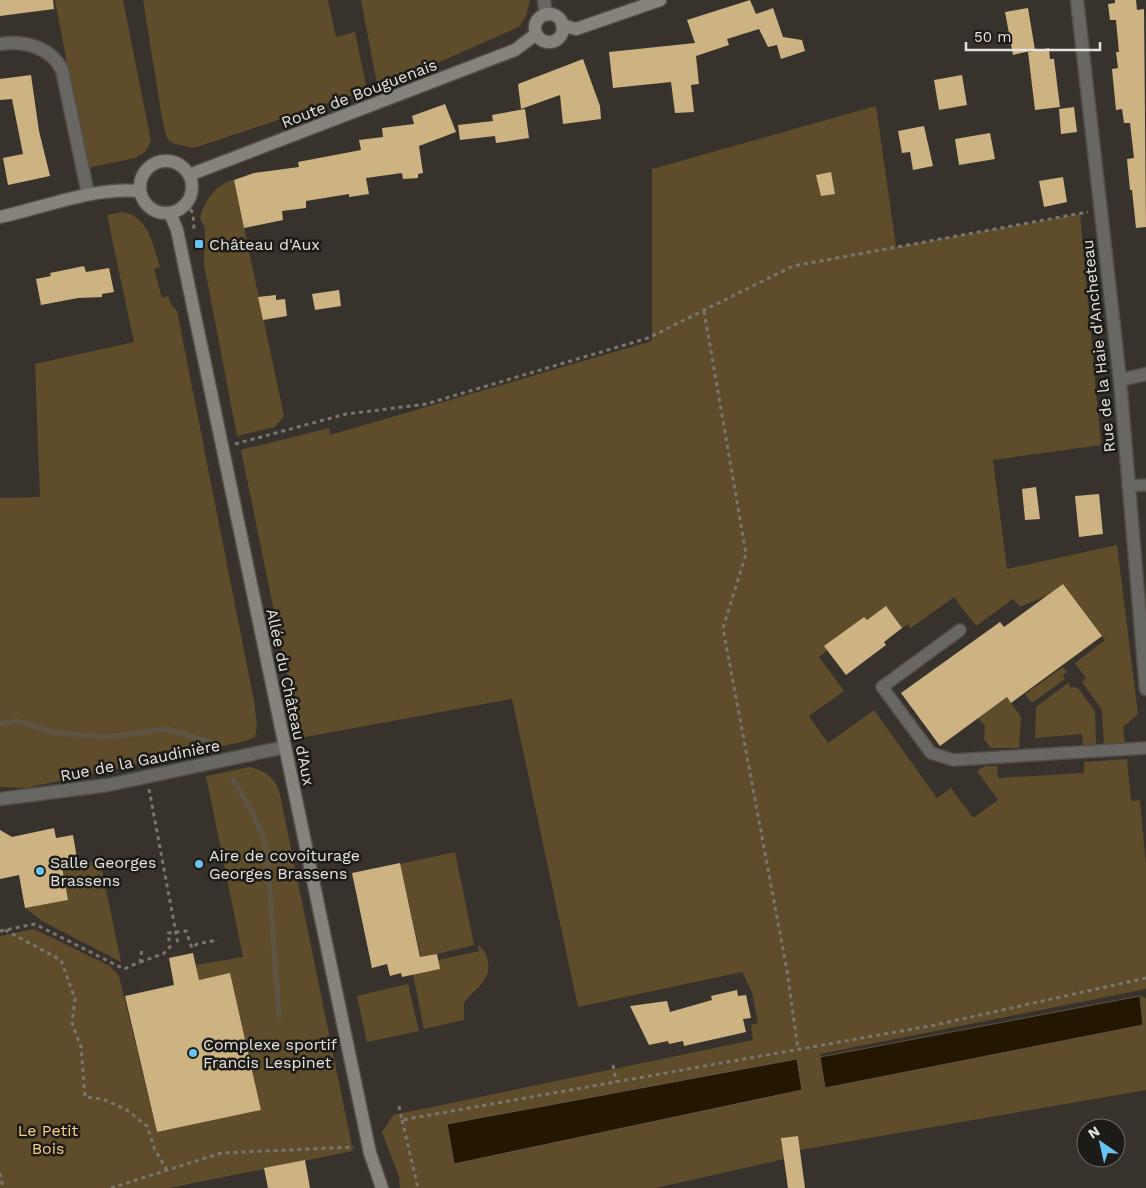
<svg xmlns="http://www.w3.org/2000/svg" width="1146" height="1188" font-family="'Work Sans',sans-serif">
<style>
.green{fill:#5e4c2b}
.water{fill:#231701;stroke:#5e5443}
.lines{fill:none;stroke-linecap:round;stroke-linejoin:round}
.stream{stroke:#5e5443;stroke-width:5.5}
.building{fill:#cdb282}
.lane-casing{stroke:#534f48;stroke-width:14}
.street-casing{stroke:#534f48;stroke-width:15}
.secondary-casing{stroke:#534f48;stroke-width:15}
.path{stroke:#79756f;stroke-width:3;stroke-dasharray:4 4;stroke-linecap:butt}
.lane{stroke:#696763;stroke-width:11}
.street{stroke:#696763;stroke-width:12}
.secondary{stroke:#86837d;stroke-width:12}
.poi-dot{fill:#68c4f0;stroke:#1d1b18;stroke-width:2}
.labels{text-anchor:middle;stroke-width:5;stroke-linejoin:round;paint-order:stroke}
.street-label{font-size:16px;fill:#e6e3de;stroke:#1d1b18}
.poi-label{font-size:16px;fill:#e6e3de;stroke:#1d1b18;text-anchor:start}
.park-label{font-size:16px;fill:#f7cf86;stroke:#1d1b18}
</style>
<rect width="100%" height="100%" fill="#37332c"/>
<g class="green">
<polygon points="55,0 123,0 151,141 145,152 135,158 87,168"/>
<path d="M 143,0 L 328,0 L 336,37 L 355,32 L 367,90 L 197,147 C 190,149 187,146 180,145 C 166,142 167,138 163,124 Z"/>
<polygon points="361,0 530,0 526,16 519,27 378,89"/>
<polygon points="876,106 896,247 1080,214 1101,445 993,460 1007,569 1117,545 1138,714 1123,727 1125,743 1104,744 1102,710 1082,682 1086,678 1075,663 1105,640 1063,584 1048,595 1020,607 1013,599 976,626 954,597 911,628 908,624 902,628 886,607 867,620 864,617 825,646 828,650 819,657 844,691 809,716 828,743 874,710 937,798 951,788 973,818 998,800 977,771 985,766 997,766 998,778 1084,773 1084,762 1127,759 1131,801 1140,800 1146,865 1146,989 820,1054 825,1088 1143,1025 1140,996 1146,998 1146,1090 800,1150 798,1136 782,1138 784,1159 656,1188 400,1188 399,1177 382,1132 393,1115 753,1040 751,1025 758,1023 752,992 742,972 578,1007 512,699 300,738 241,450 329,428 330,435 652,341 652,169"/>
<path d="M 234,180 L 284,416 L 275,427 L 237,436 L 204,264 L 205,229 L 200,218 C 204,202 216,183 234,180 Z"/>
<path d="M 124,212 C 149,218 153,245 160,267 L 154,269 L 162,298 L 168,296 L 172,306 L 177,311 L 254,701 L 257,727 L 255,737 L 246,741 L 26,788 L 0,787 L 0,498 L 40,497 L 35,364 L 134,342 L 107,215 Z"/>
<polygon points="1063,667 1067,672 1063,675 1065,679 1032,703 1025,694"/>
<polygon points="1068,683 1071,688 1077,687 1095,711 1096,745 1083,745 1082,734 1035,738 1036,707"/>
<polygon points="1007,697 1021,717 1019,748 991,748 984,739 985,726 978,718"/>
<path d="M 249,767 C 262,769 274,777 279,790 L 353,1151 L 169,1188 L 0,1188 L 0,936 L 34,929 L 110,966 L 119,976 L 157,1132 L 261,1110 L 230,974 L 199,980 L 196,965 L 243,957 L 206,776 Z"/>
<polygon points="455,852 474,945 421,958 400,864"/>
<polygon points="100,860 121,962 42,921 25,908 67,900 62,867"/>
<path d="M 478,945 C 483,949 487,954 488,961 C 491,982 475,988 464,1003 L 464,1020 L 424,1029 L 413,974 L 438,960 L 479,951 Z"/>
<polygon points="408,984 419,1031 367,1042 357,996"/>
</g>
<g class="water">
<polygon points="1140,996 1143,1025 825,1088 820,1057"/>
<polygon points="797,1059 802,1090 454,1164 447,1124"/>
</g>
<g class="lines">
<g class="stream">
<polyline points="0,724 16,721 57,733 109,737 166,729 210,742"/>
<path d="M 233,779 C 247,803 261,825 267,852 L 279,1016"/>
</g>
</g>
<g class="building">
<polygon points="0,0 53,0 54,9 0,16"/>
<polygon points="750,0 756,14 773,8 783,37 802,40 805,51 781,59 777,45 768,47 759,29 727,39 729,45 696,56 699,84 691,85 694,112 675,113 671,82 613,88 609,52 695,43 687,20"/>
<polygon points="1115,0 1136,0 1137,10 1144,9 1146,227 1136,228 1132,190 1130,190 1127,159 1134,158 1130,123 1124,123 1122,109 1116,110 1112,69 1118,68 1116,52 1119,52 1116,20 1110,20 1108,4 1115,3"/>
<polygon points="1028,8 1035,50 1013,55 1005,12"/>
<polygon points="1049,48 1050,59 1054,59 1060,107 1035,110 1028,52"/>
<polygon points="583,59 600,106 601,119 563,124 560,95 521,109 518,84"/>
<polygon points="31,75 39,131 50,176 8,185 3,158 23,154 12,99 0,100 0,79"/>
<polygon points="962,75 967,105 939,110 934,80"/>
<polygon points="445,104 456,132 419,146 423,173 418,174 418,178 403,179 402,173 366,178 369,194 349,197 349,194 306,201 306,208 282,211 283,220 244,228 234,180 254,173 299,167 298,162 361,150 359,140 383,137 382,128 414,124 412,116"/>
<polygon points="1074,107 1077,132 1061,134 1059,109"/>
<polygon points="525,109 529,138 496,143 495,136 460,140 458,125 493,121 492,115"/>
<polygon points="924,126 933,166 913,170 910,152 902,153 898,131"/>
<polygon points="990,133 995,159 959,165 955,139"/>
<polygon points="831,172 835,194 821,196 816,175"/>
<polygon points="1063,177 1067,202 1044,207 1039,181"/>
<polygon points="84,266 86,272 109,268 114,292 102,294 102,297 78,298 41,305 36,279 51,276 50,273"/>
<polygon points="339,290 341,306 315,310 312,294"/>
<polygon points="276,295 276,300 285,299 287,316 263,320 258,297"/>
<polygon points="1036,487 1040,519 1025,520 1022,489"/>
<polygon points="1099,494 1103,534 1079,537 1075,496"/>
<polygon points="1063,584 1102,636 1011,703 1007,697 940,746 901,693 1000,622 1004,627"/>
<polygon points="886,606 902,628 884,642 886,645 846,675 824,646 864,617 867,620"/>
<polygon points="54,828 56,838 73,835 78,864 62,867 68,900 25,908 19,875 0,879 0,830 12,837"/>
<polygon points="400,863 420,957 437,954 440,969 402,977 401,973 390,976 387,964 372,968 352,873"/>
<polygon points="193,953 199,980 230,973 261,1110 157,1132 125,996 174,985 169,958"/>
<polygon points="737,990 738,996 746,995 751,1018 743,1019 746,1032 684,1046 683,1041 669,1044 668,1041 649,1045 630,1006 667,1001 670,1012 712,1000 711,996"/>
<polygon points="798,1136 805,1188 788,1188 781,1138"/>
<polygon points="305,1160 310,1188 268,1188 264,1168"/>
</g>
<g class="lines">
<g class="lane-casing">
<g id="lane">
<polyline points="1128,486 1146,485"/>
<polyline points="960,630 882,687 931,753 953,760 1146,748"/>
</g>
</g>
<g class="street-casing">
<g id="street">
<polyline points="544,0 546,15"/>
<polyline points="1077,0 1120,380 1146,689"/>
<path d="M 0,44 C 24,40 51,47 62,70 L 88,194"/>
<polyline points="1120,380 1146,374"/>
<polyline points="0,799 108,785 285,747"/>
</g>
</g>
<g class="secondary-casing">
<g id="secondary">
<circle cx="549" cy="28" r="14"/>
<polyline points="562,25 576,29 660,0"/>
<circle cx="166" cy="187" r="26"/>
<polyline points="189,175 515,50 536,34"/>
<polyline points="170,213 177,230 370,1153 382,1188"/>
<path d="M 0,217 C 46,207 92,187 140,191"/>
</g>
</g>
<g class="path">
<polyline points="187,202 193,214 194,229"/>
<polyline points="704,311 746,554 723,628 787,971 798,1049"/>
<polyline points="235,444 346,414 426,404 648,338 793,266 1088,212"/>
<polyline points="149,789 178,944"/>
<polyline points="5,930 61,960 75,999 72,1023 81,1047 85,1097 103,1099 127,1110 147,1126 155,1150 167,1170"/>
<polyline points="0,931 35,924 124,969 140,962 142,948"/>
<polyline points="140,962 163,954 170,947 168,933 186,931 192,948 197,944 218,940"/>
<polyline points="613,1065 616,1082"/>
<polyline points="399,1106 402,1120 935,1025 1146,978"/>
<polyline points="402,1120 418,1188"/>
<polyline points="0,1173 3,1188"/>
<polyline points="111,1188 221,1153 354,1147"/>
</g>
<use href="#lane" class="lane"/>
<use href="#street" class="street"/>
<use href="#secondary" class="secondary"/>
</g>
<g class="poi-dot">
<rect x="194" y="239" width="10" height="10" rx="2.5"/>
<circle cx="199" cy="864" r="5"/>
<circle cx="40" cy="871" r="5"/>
<circle cx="193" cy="1053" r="5"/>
</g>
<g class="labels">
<g class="street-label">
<text transform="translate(359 93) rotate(-21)" y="6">Route de Bouguenais</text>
<text transform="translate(1098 346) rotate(-96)" y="6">Rue de la Haie d'Ancheteau</text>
<text transform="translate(291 697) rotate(78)" y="6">Allée du Château d'Aux</text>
<text transform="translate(140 760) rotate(-11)" y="6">Rue de la Gaudinière</text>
</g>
<g class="poi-label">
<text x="209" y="250">Château d'Aux</text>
<text x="209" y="861">Aire de covoiturage<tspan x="209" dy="18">Georges Brassens</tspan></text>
<text x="50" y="868">Salle Georges<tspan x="50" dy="18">Brassens</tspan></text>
<text x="203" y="1050">Complexe sportif<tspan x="203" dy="18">Francis Lespinet</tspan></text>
</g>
<g class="park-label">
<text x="48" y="1136">Le Petit<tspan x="48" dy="18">Bois</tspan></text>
</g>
</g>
<g transform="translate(1101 1143) rotate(326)"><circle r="24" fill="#1d1b18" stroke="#6d6b67"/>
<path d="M0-4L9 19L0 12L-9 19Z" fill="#68c4f0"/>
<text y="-8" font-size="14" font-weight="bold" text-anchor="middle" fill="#e6e3de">N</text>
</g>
<path d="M966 42v8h134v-8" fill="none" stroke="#e6e3de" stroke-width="2.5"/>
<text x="974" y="42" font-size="15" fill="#e6e3de" stroke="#1d1b18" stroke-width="4" paint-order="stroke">50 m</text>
</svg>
